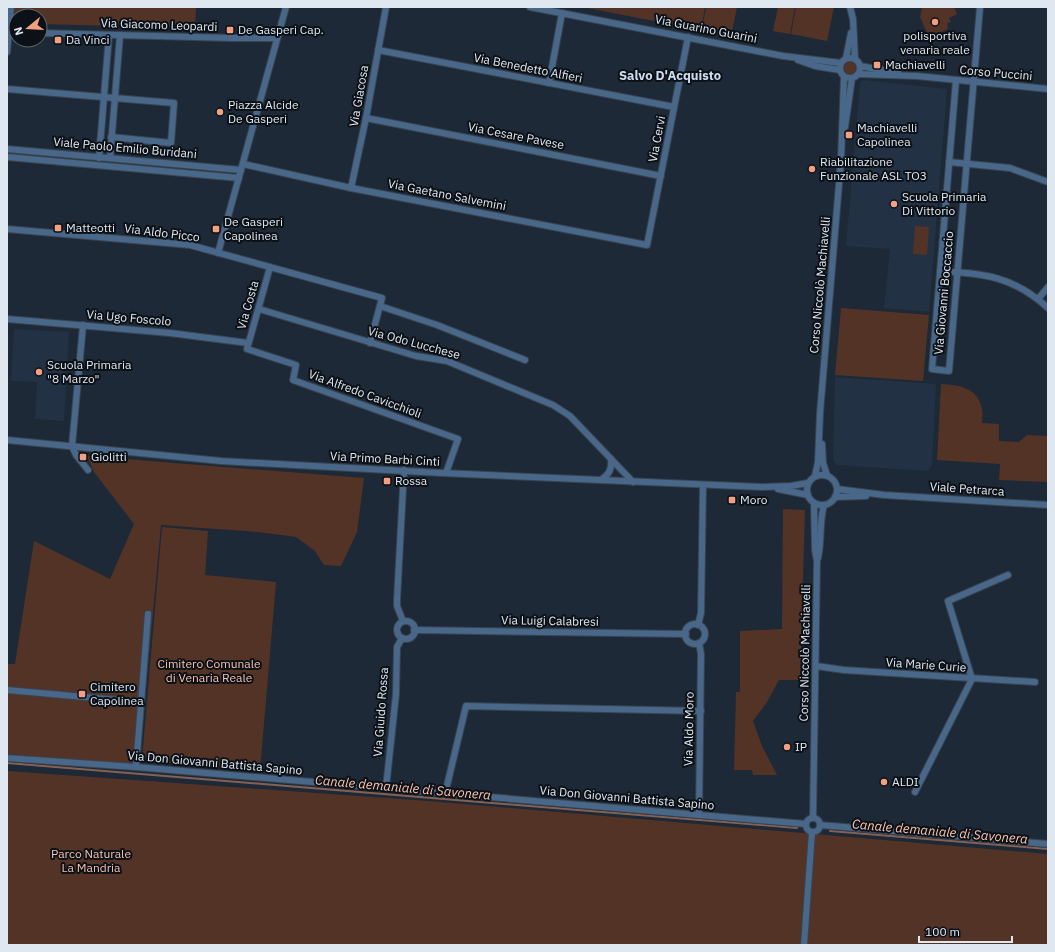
<svg xmlns="http://www.w3.org/2000/svg" width="1055" height="952" font-family="'IBM Plex Sans',sans-serif">
<style>
.built{fill:#223244}
.green{fill:#543327}
.lines{fill:none;stroke-linecap:round;stroke-linejoin:round}
.stream{stroke:#856155;stroke-width:2}
.minor-casing{stroke:#384450;stroke-width:8}
.minor{stroke:#496789;stroke-width:6}
.poi-dot{fill:#f3a082;stroke:#0c1117;stroke-width:1.5}
.labels{text-anchor:middle;stroke-width:4;stroke-linejoin:round;paint-order:stroke}
.street-label{font-size:12px;fill:#dfe7f0;stroke:#0c1117}
.poi-label{font-size:12px;fill:#dfe7f0;stroke:#0c1117;text-anchor:start}
.park-label{font-size:12px;fill:#f8c1ad;stroke:#0c1117}
.neighbourhood-label{font-size:13px;font-weight:bold;fill:#cdddef;stroke:#0c1117}
.water-label{font-size:13px;font-style:italic;fill:#fec6b2;stroke:#0c1117}
</style>
<rect width="100%" height="100%" fill="#1d2936"/>
<g class="built">
<polygon points="863,80 947,89 929,312 884,308 890,249 846,246 860,83"/>
<polygon points="14,329 69,332 64,421 35,419 37,382 11,381"/>
<polygon points="835,377 936,384 932,465 928,471 837,465 833,460"/>
</g>
<g class="green">
<polygon points="15,7 196,7 195,28 40,24 40,16 16,16 16,24 13,24"/>
<polygon points="582,7 705,7 701,30"/>
<polygon points="706,7 737,7 731,36 702,30"/>
<polygon points="778,7 795,7 790,34 773,31"/>
<polygon points="796,7 834,7 827,41 791,34"/>
<polygon points="922,7 954,7 957,14 949,18 951,22 947,23 948,29 929,37 920,17"/>
<circle cx="850" cy="68" r="6"/>
<polygon points="915,226 929,227 927,255 913,254"/>
<polygon points="841,308 929,315 923,381 835,375"/>
<path d="M 941,384 C 960,385 979,388 982,410 C 983,414 982,419 982,423 L 999,424 L 999,441 L 1019,442 L 1027,435 L 1048,436 L 1048,482 L 999,480 L 1000,464 L 937,460 Z"/>
<polygon points="87,456 364,478 357,532 341,566 324,565 315,551 296,537 258,532 161,525 139,765 7,754 7,664 15,664 34,541 110,579 134,524 94,472"/>
<polygon points="783,509 805,510 800,680 779,680 767,702 753,721 762,746 777,775 753,775 752,770 734,770 736,692 740,692 740,631 782,629"/>
<polygon points="162,527 208,531 205,575 276,582 260,771 142,760"/>
<polygon points="7,771 428,801 1048,854 1048,945 7,945"/>
</g>
<g class="lines">
<g class="stream">
<polyline points="7,763 797,828"/>
<polyline points="830,831 1048,849"/>
</g>
<g class="minor-casing">
<g id="minor">
<polyline points="530,7 783,56 841,63"/>
<polyline points="850,7 853,19 855,59"/>
<polyline points="40,33 231,38 277,38"/>
<polyline points="378,50 674,107"/>
<polyline points="7,52 11,7"/>
<circle cx="850" cy="68" r="10"/>
<polyline points="846,58 851,33"/>
<polyline points="798,60 815,66 840,70"/>
<polyline points="860,66 898,73"/>
<polyline points="858,74 917,76 1048,89"/>
<polyline points="956,80 932,369 949,371 980,7"/>
<polyline points="549,83 562,13"/>
<polyline points="7,89 174,103 171,143 111,137"/>
<polyline points="366,118 661,176"/>
<polyline points="845,127 852,78"/>
<polyline points="7,149 241,170"/>
<polyline points="7,157 239,178"/>
<polyline points="99,158 109,35"/>
<polyline points="110,158 120,35"/>
<polyline points="949,162 1010,168 1048,182"/>
<polyline points="243,164 351,188 647,245 688,37"/>
<polyline points="351,188 366,118 386,7"/>
<polyline points="7,229 190,245 382,298 370,343"/>
<polyline points="218,253 286,7"/>
<polyline points="270,267 247,349 296,365 293,380 458,439 446,473"/>
<path d="M 940,271 C 985,274 1013,276 1048,308"/>
<polyline points="1038,299 1048,287"/>
<polyline points="380,306 437,325 525,360"/>
<polyline points="259,309 416,356 447,361 553,405 570,416 633,482"/>
<polyline points="7,319 170,333 248,343"/>
<polyline points="83,325 72,446 76,455 88,470"/>
<polyline points="7,440 221,461 442,473 762,487 791,486 808,483"/>
<polyline points="822,444 823,463 827,475"/>
<circle cx="822" cy="490" r="15"/>
<polyline points="815,476 818,462 820,413 841,160 844,77"/>
<path d="M 601,480 C 609,474 612,470 611,459"/>
<polyline points="778,489 808,495"/>
<polyline points="837,489 884,495 1048,505"/>
<polyline points="835,497 866,496"/>
<path d="M 818,558 C 822,540 819,522 824,505"/>
<polyline points="403,621 397,606 397,600 404,470"/>
<circle cx="406" cy="630" r="9"/>
<circle cx="695" cy="634" r="10"/>
<polyline points="698,625 701,613 703,485"/>
<polyline points="414,630 686,634"/>
<polyline points="699,643 701,654 699,815"/>
<polyline points="816,666 844,670 1035,682"/>
<polyline points="7,690 140,702"/>
<polyline points="7,758 136,767 806,824"/>
<polyline points="136,767 148,614"/>
<polyline points="386,788 396,694 397,647 402,638"/>
<polyline points="915,792 972,679 948,601 1008,575"/>
<polyline points="445,794 466,706 701,711"/>
<polyline points="813,818 817,561 815,550 814,503"/>
<circle cx="813" cy="825" r="7"/>
<polyline points="820,825 1048,844"/>
<polyline points="804,945 812,832"/>
</g>
</g>
<use href="#minor" class="minor"/>
</g>
<g class="poi-dot">
<circle cx="935" cy="22" r="4"/>
<rect x="226" y="26" width="8" height="8" rx="2"/>
<rect x="54" y="36" width="8" height="8" rx="2"/>
<rect x="873" y="61" width="8" height="8" rx="2"/>
<circle cx="220" cy="112" r="4"/>
<rect x="845" y="131" width="8" height="8" rx="2"/>
<circle cx="812" cy="169" r="4"/>
<circle cx="894" cy="204" r="4"/>
<rect x="54" y="224" width="8" height="8" rx="2"/>
<rect x="212" y="225" width="8" height="8" rx="2"/>
<circle cx="39" cy="372" r="4"/>
<rect x="79" y="453" width="8" height="8" rx="2"/>
<rect x="383" y="477" width="8" height="8" rx="2"/>
<rect x="728" y="496" width="8" height="8" rx="2"/>
<rect x="78" y="690" width="8" height="8" rx="2"/>
<circle cx="787" cy="747" r="4"/>
<circle cx="884" cy="782" r="4"/>
</g>
<g class="labels">
<g class="street-label">
<text transform="translate(159 25) rotate(2)" y="4">Via Giacomo Leopardi</text>
<text transform="translate(706 29) rotate(11)" y="4">Via Guarino Guarini</text>
<text transform="translate(528 68) rotate(11)" y="4">Via Benedetto Alfieri</text>
<text transform="translate(996 73) rotate(5)" y="4">Corso Puccini</text>
<text transform="translate(359 96) rotate(-80)" y="4">Via Giacosa</text>
<text transform="translate(516 136) rotate(11)" y="4">Via Cesare Pavese</text>
<text transform="translate(657 139) rotate(-79)" y="4">Via Cervi</text>
<text transform="translate(125 148) rotate(5)" y="4">Viale Paolo Emilio Buridani</text>
<text transform="translate(447 195) rotate(11)" y="4">Via Gaetano Salvemini</text>
<text transform="translate(162 233) rotate(7)" y="4">Via Aldo Picco</text>
<text transform="translate(820 285) rotate(-85)" y="4">Corso Niccolò Machiavelli</text>
<text transform="translate(944 293) rotate(-85)" y="4">Via Giovanni Boccaccio</text>
<text transform="translate(248 305) rotate(-74)" y="4">Via Costa</text>
<text transform="translate(129 318) rotate(5)" y="4">Via Ugo Foscolo</text>
<text transform="translate(414 343) rotate(15)" y="4">Via Odo Lucchese</text>
<text transform="translate(365 394) rotate(20)" y="4">Via Alfredo Cavicchioli</text>
<text transform="translate(385 459) rotate(3)" y="4">Via Primo Barbi Cinti</text>
<text transform="translate(967 489) rotate(4)" y="4">Viale Petrarca</text>
<text transform="translate(550 621) rotate(1)" y="4">Via Luigi Calabresi</text>
<text transform="translate(805 653) rotate(-89)" y="4">Corso Niccolò Machiavelli</text>
<text transform="translate(926 665) rotate(4)" y="4">Via Marie Curie</text>
<text transform="translate(381 712) rotate(-86)" y="4">Via Giuido Rossa</text>
<text transform="translate(689 729) rotate(-89)" y="4">Via Aldo Moro</text>
<text transform="translate(215 763) rotate(5)" y="4">Via Don Giovanni Battista Sapino</text>
<text transform="translate(627 798) rotate(5)" y="4">Via Don Giovanni Battista Sapino</text>
</g>
<g class="poi-label">
<text x="238" y="34">De Gasperi Cap.</text>
<text x="935" y="40" text-anchor="middle">polisportiva<tspan x="935" dy="14">venaria reale</tspan></text>
<text x="66" y="44">Da Vinci</text>
<text x="885" y="69">Machiavelli</text>
<text x="228" y="109">Piazza Alcide<tspan x="228" dy="14">De Gasperi</tspan></text>
<text x="857" y="132">Machiavelli<tspan x="857" dy="14">Capolinea</tspan></text>
<text x="820" y="166">Riabilitazione<tspan x="820" dy="14">Funzionale ASL TO3</tspan></text>
<text x="902" y="201">Scuola Primaria<tspan x="902" dy="14">Di Vittorio</tspan></text>
<text x="224" y="226">De Gasperi<tspan x="224" dy="14">Capolinea</tspan></text>
<text x="66" y="232">Matteotti</text>
<text x="47" y="369">Scuola Primaria<tspan x="47" dy="14">"8 Marzo"</tspan></text>
<text x="91" y="461">Giolitti</text>
<text x="395" y="485">Rossa</text>
<text x="740" y="504">Moro</text>
<text x="90" y="691">Cimitero<tspan x="90" dy="14">Capolinea</tspan></text>
<text x="795" y="751">IP</text>
<text x="892" y="786">ALDI</text>
</g>
<g class="park-label">
<text x="209" y="668">Cimitero Comunale<tspan x="209" dy="14">di Venaria Reale</tspan></text>
<text x="91" y="858">Parco Naturale<tspan x="91" dy="14">La Mandria</tspan></text>
</g>
<g class="neighbourhood-label">
<text x="670" y="80">Salvo D'Acquisto</text>
</g>
<g class="water-label">
<text transform="translate(403 787) rotate(5)" y="5">Canale demaniale di Savonera</text>
<text transform="translate(940 831) rotate(5)" y="5">Canale demaniale di Savonera</text>
</g>
</g>
<rect width="1055" height="952" fill="none" stroke="#dfe7f0" stroke-width="16"/>
<g transform="translate(28 28) rotate(252)"><circle r="19" fill="#0c1117" stroke="#60676e"/>
<path d="M0-3L7 15L0 10L-7 15Z" fill="#f3a082"/>
<text y="-6" font-size="11" font-weight="bold" text-anchor="middle" fill="#dfe7f0">N</text>
</g>
<path d="M919 936v6h93v-6" fill="none" stroke="#dfe7f0" stroke-width="2"/>
<text x="925" y="936" font-size="12" fill="#dfe7f0" stroke="#0c1117" stroke-width="3" paint-order="stroke">100 m</text>
</svg>
